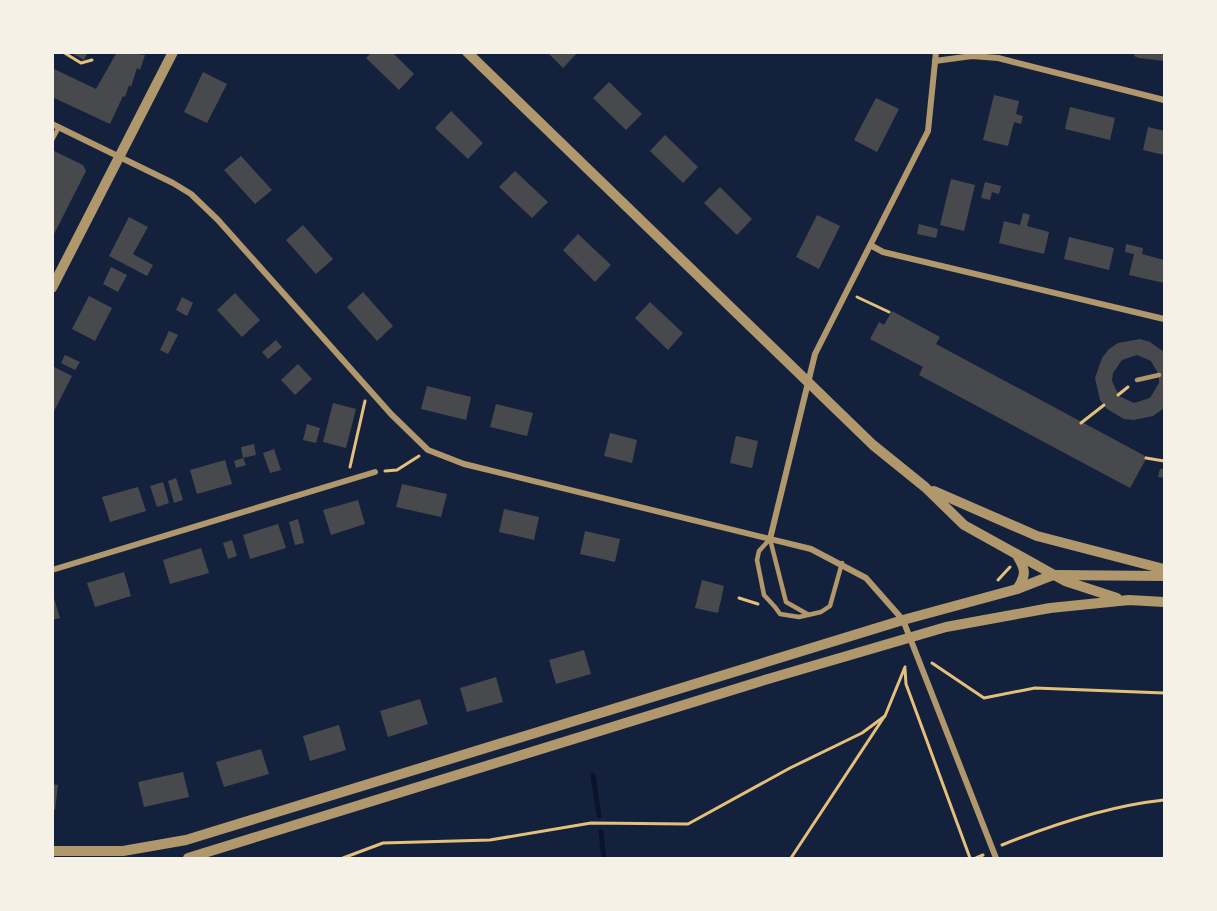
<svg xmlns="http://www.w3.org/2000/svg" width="1217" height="911" font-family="Ubuntu,sans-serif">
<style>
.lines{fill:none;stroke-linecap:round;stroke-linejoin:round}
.stream{stroke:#0b132b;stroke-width:5}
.building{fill:#48494c;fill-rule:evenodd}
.path{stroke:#e5c07b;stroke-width:3}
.service{stroke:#b1986c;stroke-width:4.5}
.minor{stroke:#b1986c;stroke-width:6}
.tertiary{stroke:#b1986c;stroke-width:10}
</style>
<rect width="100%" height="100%" fill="#14213d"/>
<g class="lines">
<g class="stream">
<polyline points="593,775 599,816"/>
<polyline points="601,832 604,858"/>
</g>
</g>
<g class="building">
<polygon points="70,52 88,52 84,60"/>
<polygon points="117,52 145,55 140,70 137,68 131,87 129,85 125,97 123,96 110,124 52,97 52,68 96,89"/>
<polygon points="372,52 392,52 414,74 399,90 366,58"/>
<polygon points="547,52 578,52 563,68"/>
<polygon points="1135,52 1164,52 1164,61 1139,58 1134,56"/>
<polygon points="203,72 227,84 207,123 184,112"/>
<polygon points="609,82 642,114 626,130 593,98"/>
<polygon points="994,95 1019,101 1016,114 1023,116 1021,124 1014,122 1008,146 983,140"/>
<polygon points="876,98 899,109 877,152 854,140"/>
<polygon points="1070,107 1115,118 1110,140 1065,129"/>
<polygon points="451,111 483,143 468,159 435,128"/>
<polygon points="1148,127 1164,131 1164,155 1143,150"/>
<polygon points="665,135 698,167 683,183 650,151"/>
<polygon points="52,150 83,165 86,171 52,238"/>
<polygon points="241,156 272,190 255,204 224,170"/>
<polygon points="515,171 548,202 532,218 499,187"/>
<polygon points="951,179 975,185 964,231 940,225"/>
<polygon points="985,182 1001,186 999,194 992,192 990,200 981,198"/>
<polygon points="720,187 752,219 737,235 704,203"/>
<polygon points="1023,213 1030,215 1027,226 1049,232 1044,254 999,243 1004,221 1020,225"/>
<polygon points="817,215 840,226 819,269 796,257"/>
<polygon points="129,217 148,227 133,254 153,265 147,276 109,256"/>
<polygon points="919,224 938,229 936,238 917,234"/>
<polygon points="303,225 333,259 316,274 286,240"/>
<polygon points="578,234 611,265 595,282 563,250"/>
<polygon points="1069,237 1114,248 1109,270 1064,259"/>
<polygon points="1126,244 1143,248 1142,254 1164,260 1164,283 1129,275 1134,254 1125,252"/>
<polygon points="111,267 127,275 118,292 103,284"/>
<polygon points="363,292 393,326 377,341 347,307"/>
<polygon points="235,293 260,320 242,337 217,310"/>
<polygon points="89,296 112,308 95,341 72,329"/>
<polygon points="182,297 193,303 187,316 176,310"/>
<polygon points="650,302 683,333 668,350 635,318"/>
<polygon points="892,311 940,337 936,344 1147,457 1130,488 919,375 923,367 870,339 879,322 884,325"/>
<polygon points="169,331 178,335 168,354 160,350"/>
<path d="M 1140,339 L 1150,342 L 1164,352 L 1164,408 L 1153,416 L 1134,420 L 1124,419 L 1107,409 L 1100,400 L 1095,378 L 1102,358 L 1109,349 L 1118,343 ZM 1137,355 L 1151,361 L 1159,375 L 1159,383 L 1150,398 L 1134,403 L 1119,396 L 1112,381 L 1113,373 L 1122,360 Z"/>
<polygon points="276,340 282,347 268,359 262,352"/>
<polygon points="65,355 80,362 75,370 61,363"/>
<polygon points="298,364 312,379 295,395 281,380"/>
<polygon points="52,366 72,376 52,415"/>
<polygon points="427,386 471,397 466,420 421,409"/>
<polygon points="333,403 356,409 346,448 323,442"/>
<polygon points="496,404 533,413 527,436 490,427"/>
<polygon points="307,424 320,428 316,443 303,440"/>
<polygon points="610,433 637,440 632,463 604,456"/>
<polygon points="736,436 758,441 752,468 730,463"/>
<polygon points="254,444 256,455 243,458 241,447"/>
<polygon points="274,449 281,470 270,473 263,453"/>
<polygon points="243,458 246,465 236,468 234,461"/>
<polygon points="225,460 232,484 197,494 190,470"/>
<polygon points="1160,469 1164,469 1164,478 1158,477"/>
<polygon points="176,478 183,500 174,503 168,481"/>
<polygon points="163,482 169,503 157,507 150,486"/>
<polygon points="402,484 447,494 441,517 396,507"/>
<polygon points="138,487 146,511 110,522 102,497"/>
<polygon points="358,500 365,524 331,535 323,510"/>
<polygon points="504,509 539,517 534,540 499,532"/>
<polygon points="298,519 304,543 295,545 289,522"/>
<polygon points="278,524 286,548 250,559 243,535"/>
<polygon points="585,531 620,539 615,562 580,554"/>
<polygon points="232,540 237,556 228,559 223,543"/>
<polygon points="201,548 209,573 170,584 163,560"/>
<polygon points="124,572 131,596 95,607 87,583"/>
<polygon points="702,580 724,586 718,613 695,608"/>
<polygon points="53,595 60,618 52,620 52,596"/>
<polygon points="584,650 591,674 556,684 549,660"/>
<polygon points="496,677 503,702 467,712 460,688"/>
<polygon points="420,699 428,724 388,737 380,711"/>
<polygon points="339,725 346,750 310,761 303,736"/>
<polygon points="261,749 269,774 224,787 216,762"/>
<polygon points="183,772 189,797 144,807 138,782"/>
<polygon points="52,784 58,785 55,810 52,810"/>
</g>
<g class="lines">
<g class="path">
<polyline points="63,52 81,63 92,60"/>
<polyline points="857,297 889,312"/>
<polyline points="1118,395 1128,387"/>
<polyline points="1081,423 1104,405"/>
<polyline points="1146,458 1164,461"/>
<polyline points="350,467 365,401"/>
<polyline points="385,471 397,470 419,456"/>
<polyline points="998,580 1010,567"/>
<polyline points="739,598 758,604"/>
<polyline points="932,663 984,698 1035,688 1164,693"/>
<polyline points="905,669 906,684 970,858"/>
<path d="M 1002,845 C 1054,824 1108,806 1164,800"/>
<polyline points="343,858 383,843 490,840 591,823 688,824 790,768 862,733 885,716 905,667"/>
<polyline points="791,858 884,717"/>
<polyline points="976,858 983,855"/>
</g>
<g class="service">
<polyline points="52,140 59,127"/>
<polyline points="1137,380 1159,375"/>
<polyline points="809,615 786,602 770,539 759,551 757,560 764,595 775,607 780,614 799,617 821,612 830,606 842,563"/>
</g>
<g class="minor">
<polyline points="935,61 972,56 998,58 1164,100"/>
<polyline points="52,124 173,183 191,194 218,220 391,414 428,450 464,464 811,549 866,578 903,620 996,858"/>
<polyline points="872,246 883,252 1164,319"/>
<polyline points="770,539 815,354 928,131 936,52"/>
<polyline points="52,570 375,472"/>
</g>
<g class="tertiary">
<polyline points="467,52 873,445 925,487 964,525 1065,581 1117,598"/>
<polyline points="52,288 173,52"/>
<polyline points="934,491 1037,536 1164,569"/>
<path d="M 1017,589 C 1026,576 1026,570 1018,557"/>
<polyline points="52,851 123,851 186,840 903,620 1017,589 1053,575 1164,576"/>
<polyline points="188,858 768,679 946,627 1050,608 1129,600 1164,602"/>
</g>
</g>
<rect width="1217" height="911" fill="none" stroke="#f6f1e7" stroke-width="108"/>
</svg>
